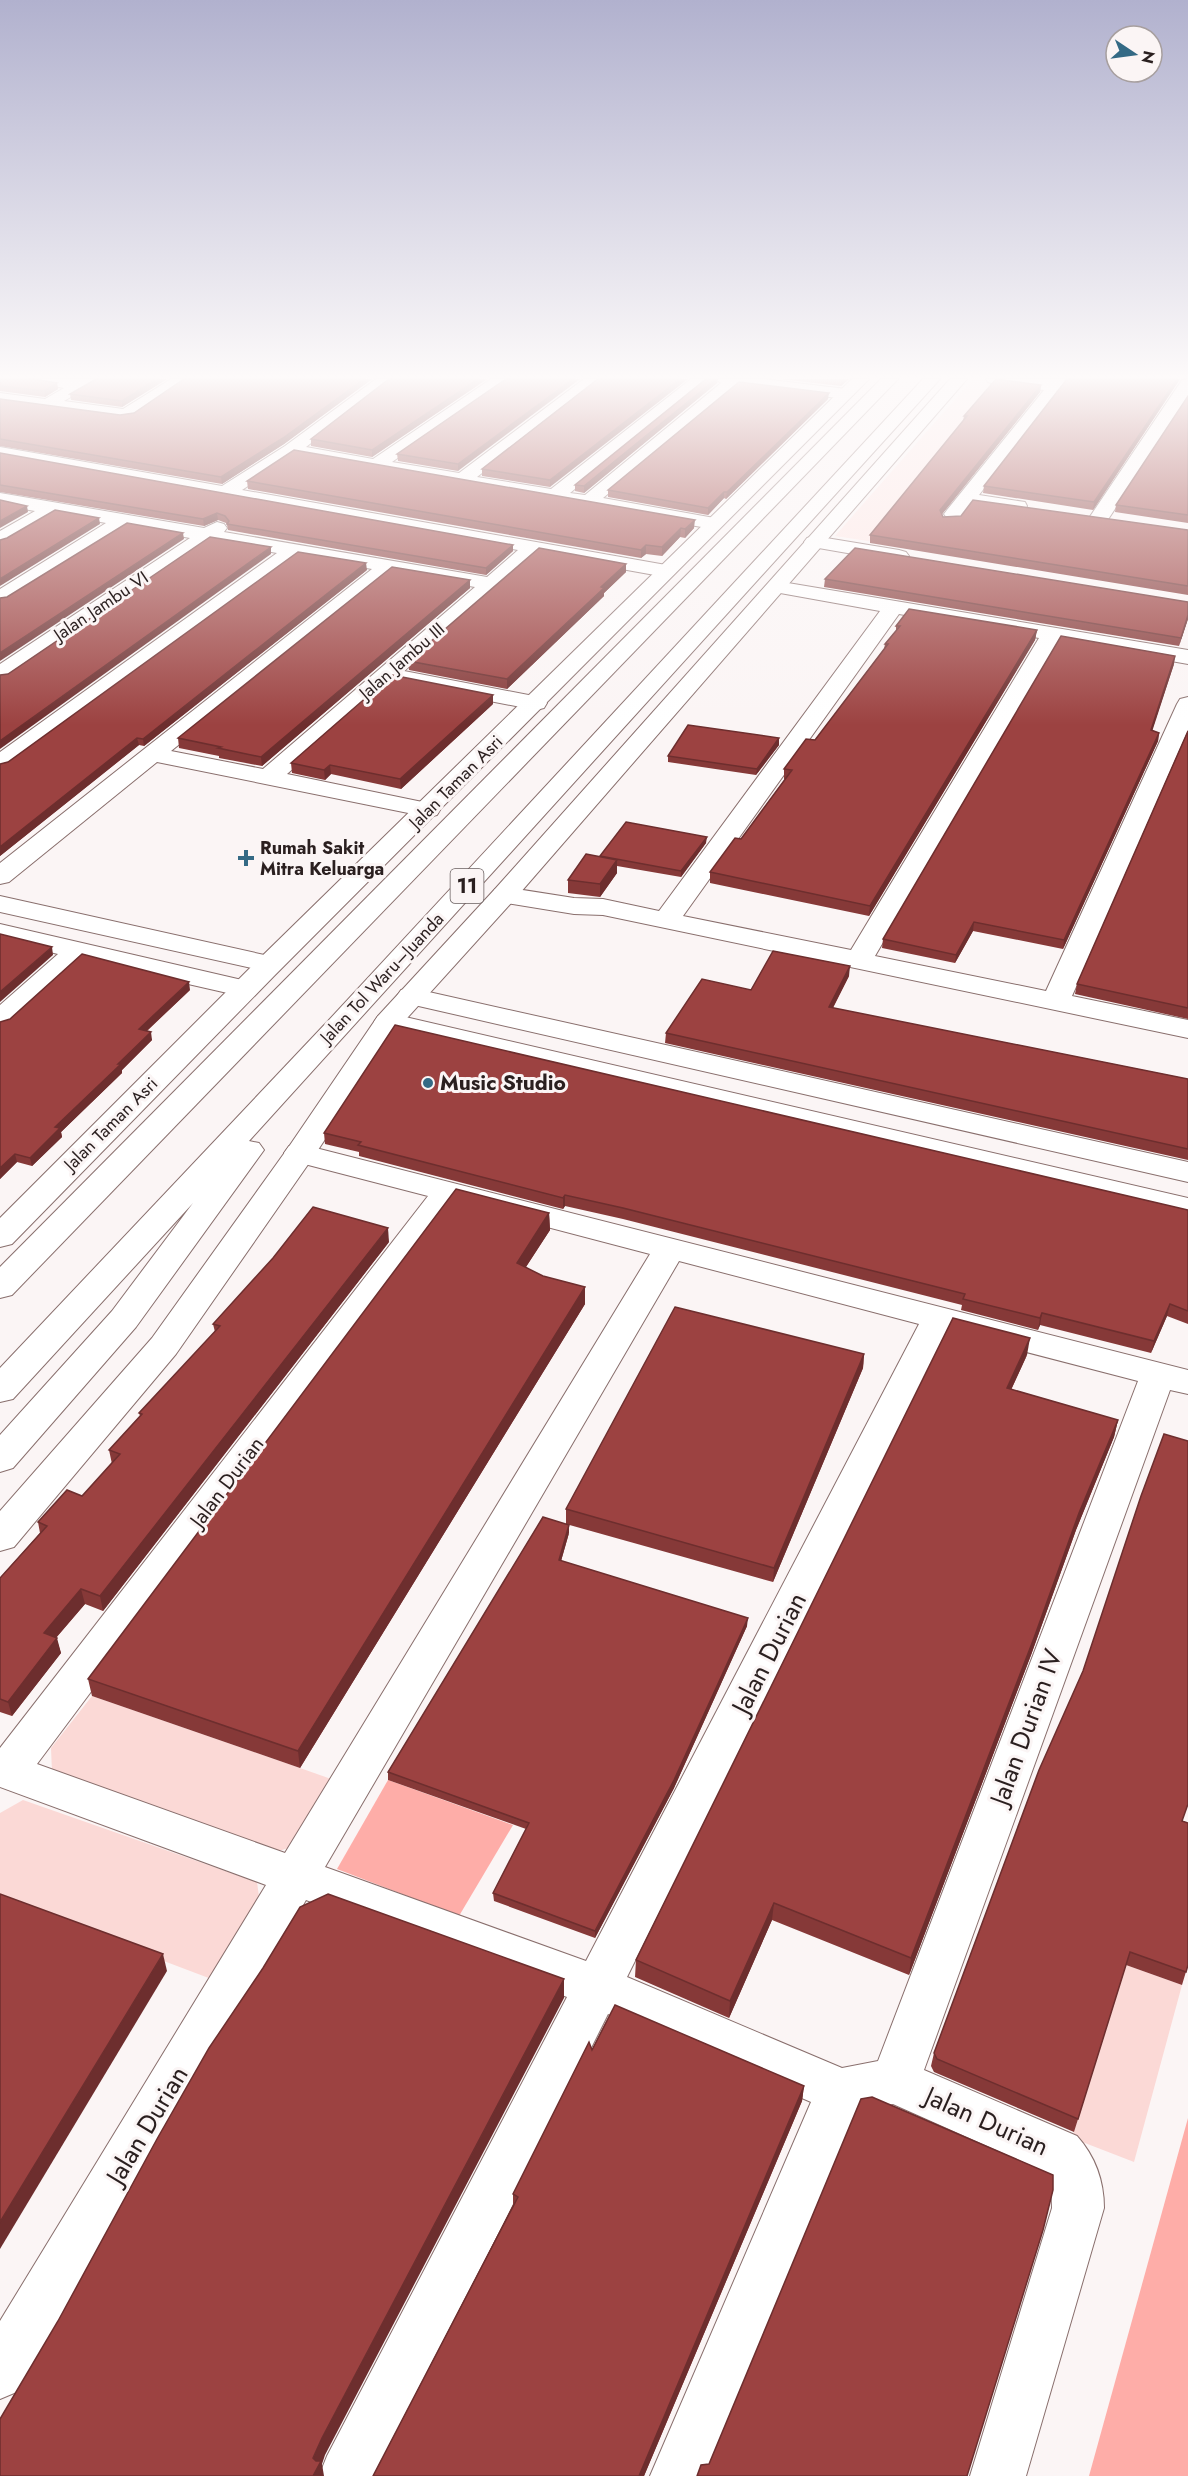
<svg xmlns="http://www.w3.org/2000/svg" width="1188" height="2476" font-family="Jost,sans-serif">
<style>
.built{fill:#fee7e5}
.green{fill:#fbd9d6}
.water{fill:#feada8}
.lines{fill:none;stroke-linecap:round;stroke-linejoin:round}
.street-casing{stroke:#896f6d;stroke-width:2}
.secondary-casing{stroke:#896f6d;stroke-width:2}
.highway-casing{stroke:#896f6d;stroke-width:2}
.street{fill:#fff;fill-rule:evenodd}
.secondary{fill:#fff;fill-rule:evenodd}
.highway{fill:#fff;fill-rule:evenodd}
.wall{fill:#863938}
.shaded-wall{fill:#6d2e2e}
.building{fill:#9c4241;stroke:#6d2e2e;stroke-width:1.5}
.poi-dot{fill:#346a85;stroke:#fbf5f5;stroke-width:2}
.labels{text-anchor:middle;stroke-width:6;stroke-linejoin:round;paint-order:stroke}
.far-street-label{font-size:18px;fill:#2a1f1f;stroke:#fbf5f5}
.far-poi-label{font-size:18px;font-weight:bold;fill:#2a1f1f;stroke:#fbf5f5;text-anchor:start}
.shield{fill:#fbf5f5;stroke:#695f5f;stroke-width:1.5}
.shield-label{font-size:20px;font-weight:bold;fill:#2a1f1f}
.poi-label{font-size:21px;font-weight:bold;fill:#2a1f1f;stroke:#fbf5f5;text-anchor:start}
.street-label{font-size:21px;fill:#2a1f1f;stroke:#fbf5f5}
.near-street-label{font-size:26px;fill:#2a1f1f;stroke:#fbf5f5}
</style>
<rect width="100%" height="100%" fill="#fbf5f5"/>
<polygon class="built" points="973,379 1051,379 914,548 835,536"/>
<g class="green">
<polygon points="92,1696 300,1768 334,1780 295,1846 272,1853 52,1772 51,1748"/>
<polygon points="23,1800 257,1882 260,1904 214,1980 0,1899 0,1813"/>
<polygon points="1126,1965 1182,1985 1134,2162 1072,2138"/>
</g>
<g class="water">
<polygon points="388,1780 513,1825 459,1916 337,1869"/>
<polygon points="1188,2118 1188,2476 1089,2476"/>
</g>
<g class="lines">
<g class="street-casing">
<g id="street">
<polygon points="30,379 99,379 97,382 64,401 123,409 171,379 190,379 134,417 121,419 0,403 0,393 45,399 64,388 32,382"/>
<path d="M 376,379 L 394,379 L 306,447 L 373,459 L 491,379 L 510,379 L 392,462 L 459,473 L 584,379 L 602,379 L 477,477 L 551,489 L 691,379 L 709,379 L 570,493 L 585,495 L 721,383 L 716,379 L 763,379 L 846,389 L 854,394 L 846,399 L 738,386 L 603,498 L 720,519 L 723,523 L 720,527 L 713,529 L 294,456 L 242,490 L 666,565 L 673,567 L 676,571 L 673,575 L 666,577 L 538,554 L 404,671 L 544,698 L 547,703 L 544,708 L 536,710 L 392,682 L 287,774 L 437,805 L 440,810 L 437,815 L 428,817 L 157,762 L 9,882 L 0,884 L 0,863 L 372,569 L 298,556 L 8,768 L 0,770 L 0,752 L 277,553 L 210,541 L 8,679 L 0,681 L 0,664 L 190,538 L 127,527 L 7,602 L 0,604 L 0,589 L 106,523 L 56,514 L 7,543 L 0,545 L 0,531 L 35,511 L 0,505 L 0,493 L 204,528 L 217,522 L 224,524 L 227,528 L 224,532 L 487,577 L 518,550 L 0,457 L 0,447 L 222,486 L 285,446 ZM 392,573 L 475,587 L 263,769 L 171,751 Z"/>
<polygon points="986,379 1069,379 979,495 1025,502 1027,506 1025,510 1018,512 971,505 961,518 947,518 944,514 947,510 1044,390 994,384 988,382"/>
<polygon points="1188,379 1188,397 1109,518 1106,522 1092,522 1089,518 1182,380"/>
<polygon points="814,536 899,550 906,552 909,556 906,560 899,562 807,546 804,542 807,538"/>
<path d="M 776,581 L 1188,650 L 1188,664 L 1059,641 L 875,956 L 1046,991 L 1177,704 L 1180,699 L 1188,697 L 1188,730 L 1072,996 L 1188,1020 L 1188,1038 L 603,915 L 574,914 L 495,901 L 491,895 L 495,889 L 504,887 L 574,898 L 603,899 L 659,911 L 880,611 L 769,591 L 766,587 L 769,583 ZM 899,614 L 1039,638 L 851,950 L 683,916 Z"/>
<polygon points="0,896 269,956 279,958 283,964 279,970 269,972 0,912"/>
<polygon points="0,924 255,983 259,989 255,995 245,997 83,960 10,1026 0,1029 0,1005 58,954 0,940"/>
<polygon points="411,988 1188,1162 1188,1182 401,1002 397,996 401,990"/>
<polygon points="388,1013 1188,1198 1188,1218 378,1028 374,1022 378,1016"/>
<path d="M 300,1144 L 1188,1370 L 1188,1394 L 1170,1390 L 924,2070 L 1077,2136 C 1095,2156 1104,2181 1104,2208 L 1026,2476 L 970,2476 L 1052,2208 L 1051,2183 L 1041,2170 L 893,2104 L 857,2111 L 706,2476 L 650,2476 L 811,2102 L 608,2014 L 377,2476 L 319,2476 L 327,2456 L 567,1997 L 306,1900 L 19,2391 L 0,2399 L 0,2321 L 266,1885 L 0,1787 L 0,1748 L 428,1196 L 289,1160 L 284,1153 L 289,1146 ZM 456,1203 L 650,1254 L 285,1853 L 37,1764 ZM 679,1261 L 919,1324 L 586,1961 L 325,1867 ZM 949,1332 L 1138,1381 L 878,2061 L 842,2068 L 627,1977 Z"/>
</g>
</g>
<g class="secondary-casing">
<g id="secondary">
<polygon points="852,379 869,379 274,976 12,1244 0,1247 0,1218 254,964"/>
<polygon points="950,379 967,379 513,901 399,1027 316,1153 176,1354 14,1547 0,1551 0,1511 152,1338 288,1148 378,1016 495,889"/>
</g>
</g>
<g class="highway-casing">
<g id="highway">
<polygon points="881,379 898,379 12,1295 0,1298 0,1267"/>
<polygon points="923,379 940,379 249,1141 259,1143 264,1150 136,1327 13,1468 0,1472 0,1435 112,1311 193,1203 13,1399 0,1402 0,1368 328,1021"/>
</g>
</g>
<use href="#street" class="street"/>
<use href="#secondary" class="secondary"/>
<use href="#highway" class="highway"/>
</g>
<g class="wall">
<polygon points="0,379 57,383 58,389 45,397 0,391"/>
<polygon points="167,379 122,407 71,400 70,394"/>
<polygon points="184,379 372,379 284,444 222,484 0,446 0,399 120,415 134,413"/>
<polygon points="389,379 487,379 372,457 311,446 311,439"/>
<polygon points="506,379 458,471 398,461 397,454"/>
<polygon points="598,379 550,487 482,476 482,469"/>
<polygon points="706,379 718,379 717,383 584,493 575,491 575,485"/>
<polygon points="780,379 849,379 841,386"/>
<polygon points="1068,379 1180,379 1093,510 983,493 984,486"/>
<polygon points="1041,385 1040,392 942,514 943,517 1188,530 1188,595 870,543 870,535 963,421 964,416"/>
<polygon points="1188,396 1188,523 1115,512 1116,505"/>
<polygon points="828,399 726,499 724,498 708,515 608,497 608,490"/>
<polygon points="0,453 513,551 486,575 228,530 227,525 226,523 218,520 204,526 0,492"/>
<polygon points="247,481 694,528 685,538 680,537 662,556 646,554 641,558 248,489"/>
<polygon points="626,564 626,572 604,593 604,596 507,689 409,670 408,661"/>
<polygon points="367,570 144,746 139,745 0,856 0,764 8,762"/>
<polygon points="825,579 1188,602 1188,619 1179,646 824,587"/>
<polygon points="470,580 470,588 262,766 219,758 219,756 179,748 178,738"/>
<polygon points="896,626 1037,630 1035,640 869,916 710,883 710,872 741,839 785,779 784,779 784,769 815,740 884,649 885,644 896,631"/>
<polygon points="1174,664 1152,730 1159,733 1158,741 1063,949 973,931 955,963 882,948 883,939"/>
<polygon points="493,704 401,789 331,774 325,780 292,773 291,763"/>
<polygon points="1188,731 1188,1019 1075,994 1077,984"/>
<polygon points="779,745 756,775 668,762 668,756"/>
<polygon points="706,843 681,877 617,866 617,873 600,897 568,893 568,880 600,857"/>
<polygon points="849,976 833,1008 1188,1079 1188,1160 665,1043 666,1033 751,990"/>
<polygon points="190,990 147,1031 152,1040 122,1070 122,1073 61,1132 62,1137 32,1166 17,1162 0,1179 0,1022"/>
<polygon points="324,1133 1188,1210 1188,1324 1167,1316 1151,1353 1040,1325 1038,1330 961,1310 962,1305 623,1219 565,1206 563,1209 359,1156 359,1152 325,1144"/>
<polygon points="549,1213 550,1230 526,1267 585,1304 300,1768 92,1696 88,1679"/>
<polygon points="389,1242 103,1611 85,1604 56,1638 61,1653 12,1716 0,1712 0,1578 40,1533 38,1522 82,1496 112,1464 109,1450 140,1416 139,1413 215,1332 213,1324"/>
<polygon points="864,1354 863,1368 773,1582 566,1524 566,1509"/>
<polygon points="1027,1355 1011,1390 1118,1420 1114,1437 1076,1530 1031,1655 909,1975 772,1920 729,2018 635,1977 636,1960"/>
<polygon points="569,1533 561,1561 747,1626 674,1788 595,1938 494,1901 493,1893 526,1829 388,1780 388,1772"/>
<polygon points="1183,1821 1188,1965 1182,1985 1126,1965 1074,2132 934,2072 931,2066 934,2053"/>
<polygon points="592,2050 804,2086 802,2101 644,2476 373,2476 513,2205 513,2194"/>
</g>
<g class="shaded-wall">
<polygon points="157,379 167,379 122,407 122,401"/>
<polygon points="364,379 372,379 284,444 222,484 221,477"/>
<polygon points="478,379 487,379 372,457 372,450"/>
<polygon points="573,379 580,379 458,471 458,464"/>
<polygon points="680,379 688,379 550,487 550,480"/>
<polygon points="716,379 718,379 717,383 584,493 584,486"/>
<polygon points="843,379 849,379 841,386 842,380"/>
<polygon points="1177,379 1180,379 1093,510 1094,502"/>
<polygon points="57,383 58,389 45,397 44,391"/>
<polygon points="1041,385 1040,392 939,518 940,510"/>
<polygon points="829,393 828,399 726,499 727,492"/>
<polygon points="724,492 724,498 708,515 708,508"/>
<polygon points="27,506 28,512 0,528 0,521"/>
<polygon points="217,513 218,520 204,526 203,519"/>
<polygon points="99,518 100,524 0,586 0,579"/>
<polygon points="695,520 694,528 685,538 685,529"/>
<polygon points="681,528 680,537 662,556 662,547"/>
<polygon points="183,533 184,539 0,661 0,653"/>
<polygon points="513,545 513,551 486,575 486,568"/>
<polygon points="646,545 646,554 641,558 641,550"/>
<polygon points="271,547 271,554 0,749 0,741"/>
<polygon points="366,563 367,570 144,746 143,739"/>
<polygon points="626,564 626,572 604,593 604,596 507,689 507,679 601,587"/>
<polygon points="470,580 470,588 262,766 261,757"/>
<polygon points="1188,615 1188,619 1179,646 1181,638"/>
<polygon points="1037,630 1035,640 869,916 870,906"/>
<polygon points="1175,656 1174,664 1150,738 1151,730"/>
<polygon points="493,695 493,704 401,789 400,779"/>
<polygon points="1159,733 1158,741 1063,949 1064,940"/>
<polygon points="137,738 139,745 0,856 0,847"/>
<polygon points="779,738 779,745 756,775 757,769"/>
<polygon points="330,765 331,774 325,780 324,770"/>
<polygon points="707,837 706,843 681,877 681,871"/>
<polygon points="617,860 617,873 600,897 600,884"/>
<polygon points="974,922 973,931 955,963 956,955"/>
<polygon points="52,947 53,955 0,1002 0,992"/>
<polygon points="850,966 849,976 828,1017 829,1007"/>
<polygon points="189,982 190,990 140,1037 139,1029"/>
<polygon points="151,1032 152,1040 122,1070 122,1073 61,1132 62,1137 32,1166 30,1158 55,1127"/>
<polygon points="15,1154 17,1162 0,1179 0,1168"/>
<polygon points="565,1195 565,1206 563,1209 563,1198"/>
<polygon points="549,1213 550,1230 518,1279 517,1263"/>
<polygon points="388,1228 389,1242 103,1611 100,1596"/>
<polygon points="585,1287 585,1304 300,1768 298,1751"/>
<polygon points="1170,1304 1167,1316 1151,1353 1154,1341"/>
<polygon points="1042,1313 1040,1325 1038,1330 1040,1318"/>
<polygon points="1030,1338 1027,1355 1004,1405 1007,1388"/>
<polygon points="864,1354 863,1368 773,1582 774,1568"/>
<polygon points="1118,1420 1114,1437 1076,1530 1031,1655 909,1975 911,1958 1079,1513"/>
<polygon points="569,1525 569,1533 559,1568 559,1560"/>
<polygon points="81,1589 85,1604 47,1648 44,1633"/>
<polygon points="748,1618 747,1626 674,1788 595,1938 595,1931"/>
<polygon points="57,1638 61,1653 12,1716 8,1702"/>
<polygon points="774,1903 772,1920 729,2018 730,2001"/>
<polygon points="163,1954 167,1971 0,2249 0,2222"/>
<polygon points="564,1979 564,1998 325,2455 322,2464 324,2476 313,2476 313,2458 322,2438"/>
<polygon points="804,2086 802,2101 644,2476 639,2476"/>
</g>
<g class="building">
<polygon points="0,379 34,379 57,383 44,391 0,386"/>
<polygon points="96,379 157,379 122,401 70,394"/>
<polygon points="184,379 364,379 283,438 221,477 0,439 0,399 120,415 134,413"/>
<polygon points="389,379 478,379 372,450 311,439"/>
<polygon points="506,379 573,379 458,464 397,454"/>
<polygon points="598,379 680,379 550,480 482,469"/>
<polygon points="706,379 716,379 584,486 575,485"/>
<polygon points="996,379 1041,385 940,510 943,517 961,516 973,500 1188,530 1188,586 870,535 967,416 964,416"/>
<polygon points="1067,379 1177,379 1094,502 984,486"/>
<polygon points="739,382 829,393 727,492 724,492 708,508 608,490"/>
<polygon points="1188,396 1188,515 1116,505"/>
<polygon points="294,450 695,520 685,529 681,528 662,547 646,545 641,550 247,481"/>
<polygon points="0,453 513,545 486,568 227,524 229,521 225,516 217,513 203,519 0,485"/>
<polygon points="0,500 27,506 0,521"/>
<polygon points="55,510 99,518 0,579 0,540 7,538"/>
<polygon points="127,523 183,533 0,653 0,598 7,597"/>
<polygon points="210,537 271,547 0,741 0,675 8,674"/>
<polygon points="539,548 626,564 601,587 604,588 507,679 408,661"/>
<polygon points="855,548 1188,602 1188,615 1181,638 825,579"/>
<polygon points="298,552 366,563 143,739 137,738 0,847 0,764 8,762"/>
<polygon points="392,567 470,580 261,757 218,748 221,747 178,738"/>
<polygon points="909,609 1037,630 870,906 710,872 735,838 741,839 792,770 784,769 806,739 815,740 888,644 885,644 900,626 896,626"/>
<polygon points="1061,636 1175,656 1151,730 1159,733 1064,940 974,922 956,955 883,939"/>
<polygon points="392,675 493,695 400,779 330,765 324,770 291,763"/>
<polygon points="688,725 779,738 757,769 668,756"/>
<polygon points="1188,731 1188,1008 1077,984"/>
<polygon points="626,822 707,837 681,871 600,856"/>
<polygon points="586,854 617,860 600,884 568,880"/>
<polygon points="0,934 52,947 0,992"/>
<polygon points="773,951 850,966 829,1007 1188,1079 1188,1149 666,1033 702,979 751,990"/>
<polygon points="82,954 189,982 139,1029 151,1032 118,1064 121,1064 55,1127 60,1128 30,1158 15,1154 0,1168 0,1022 10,1019"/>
<polygon points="395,1025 1188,1210 1188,1311 1170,1304 1154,1341 1042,1313 1040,1318 963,1299 965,1294 623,1208 565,1195 563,1198 358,1145 361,1142 324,1133"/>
<polygon points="456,1189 549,1213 517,1263 543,1276 585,1287 298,1751 88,1679"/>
<polygon points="313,1207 388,1228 100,1596 81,1589 44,1633 57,1638 8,1702 0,1699 0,1578 47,1526 38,1522 67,1490 82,1496 120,1454 109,1450 142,1414 139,1413 220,1326 213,1324 273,1258"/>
<polygon points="675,1307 864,1354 774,1568 566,1509"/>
<polygon points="953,1318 1030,1338 1007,1388 1118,1420 1079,1513 1034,1638 911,1958 774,1903 730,2001 636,1960"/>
<polygon points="1164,1434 1188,1441 1188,1804 1182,1821 1188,1823 1188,1965 1186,1972 1130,1952 1078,2119 937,2059 934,2053 1039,1770 1083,1671 1141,1496"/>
<polygon points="543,1517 569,1525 559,1560 748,1618 674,1780 595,1931 493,1893 529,1823 388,1772"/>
<polygon points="0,1894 163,1954 0,2222"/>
<polygon points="328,1894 564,1979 322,2438 313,2458 316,2461 321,2461 313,2476 0,2476 0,2419 58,2321 157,2139 209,2048 263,1968 300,1907"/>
<polygon points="615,2005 804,2086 639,2476 373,2476 518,2197 513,2194 589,2042 592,2050"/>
<polygon points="872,2097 1053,2175 1053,2190 1043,2230 967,2476 697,2476 701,2465 709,2464 861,2099"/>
</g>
<linearGradient id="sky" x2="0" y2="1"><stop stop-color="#b1b1ce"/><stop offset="0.52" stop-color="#fdfafa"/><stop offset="1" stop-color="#fdfafa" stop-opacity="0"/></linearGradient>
<rect width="1188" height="725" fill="url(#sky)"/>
<g class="poi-dot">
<path d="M243 849h6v6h6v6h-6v6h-6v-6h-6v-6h6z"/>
<circle cx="428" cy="1083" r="6"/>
</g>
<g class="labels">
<g class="far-street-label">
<text transform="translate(101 606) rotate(-34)" y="6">Jalan Jambu VI</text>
<text transform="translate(402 661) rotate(-41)" y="6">Jalan Jambu III</text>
<text transform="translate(456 782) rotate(-45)" y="6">Jalan Taman Asri</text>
<text transform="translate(382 978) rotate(-47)" y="6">Jalan Tol Waru–Juanda</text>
<text transform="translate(111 1124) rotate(-45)" y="6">Jalan Taman Asri</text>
</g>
<g class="far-poi-label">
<text x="260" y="854">Rumah Sakit<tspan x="260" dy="21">Mitra Keluarga</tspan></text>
</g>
<rect class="shield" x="450.5" y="869" width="33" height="34" rx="4.5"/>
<g class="shield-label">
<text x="467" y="893">11</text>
</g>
<g class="poi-label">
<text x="440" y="1090">Music Studio</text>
</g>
<g class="street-label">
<text transform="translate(227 1482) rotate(-53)" y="7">Jalan Durian</text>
</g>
<g class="near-street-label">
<text transform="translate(769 1653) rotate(-63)" y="9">Jalan Durian</text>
<text transform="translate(1026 1727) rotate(-70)" y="9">Jalan Durian IV</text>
<text transform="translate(987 2121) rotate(24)" y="9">Jalan Durian</text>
<text transform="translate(147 2125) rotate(-59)" y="9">Jalan Durian</text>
</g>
</g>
<g transform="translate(1134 54) rotate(103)"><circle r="28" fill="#fbf5f5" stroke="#a79f9f" stroke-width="1.5"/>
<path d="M0-4.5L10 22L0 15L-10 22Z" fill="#346a85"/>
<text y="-9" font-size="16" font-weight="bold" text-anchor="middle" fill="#2a1f1f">N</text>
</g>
</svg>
